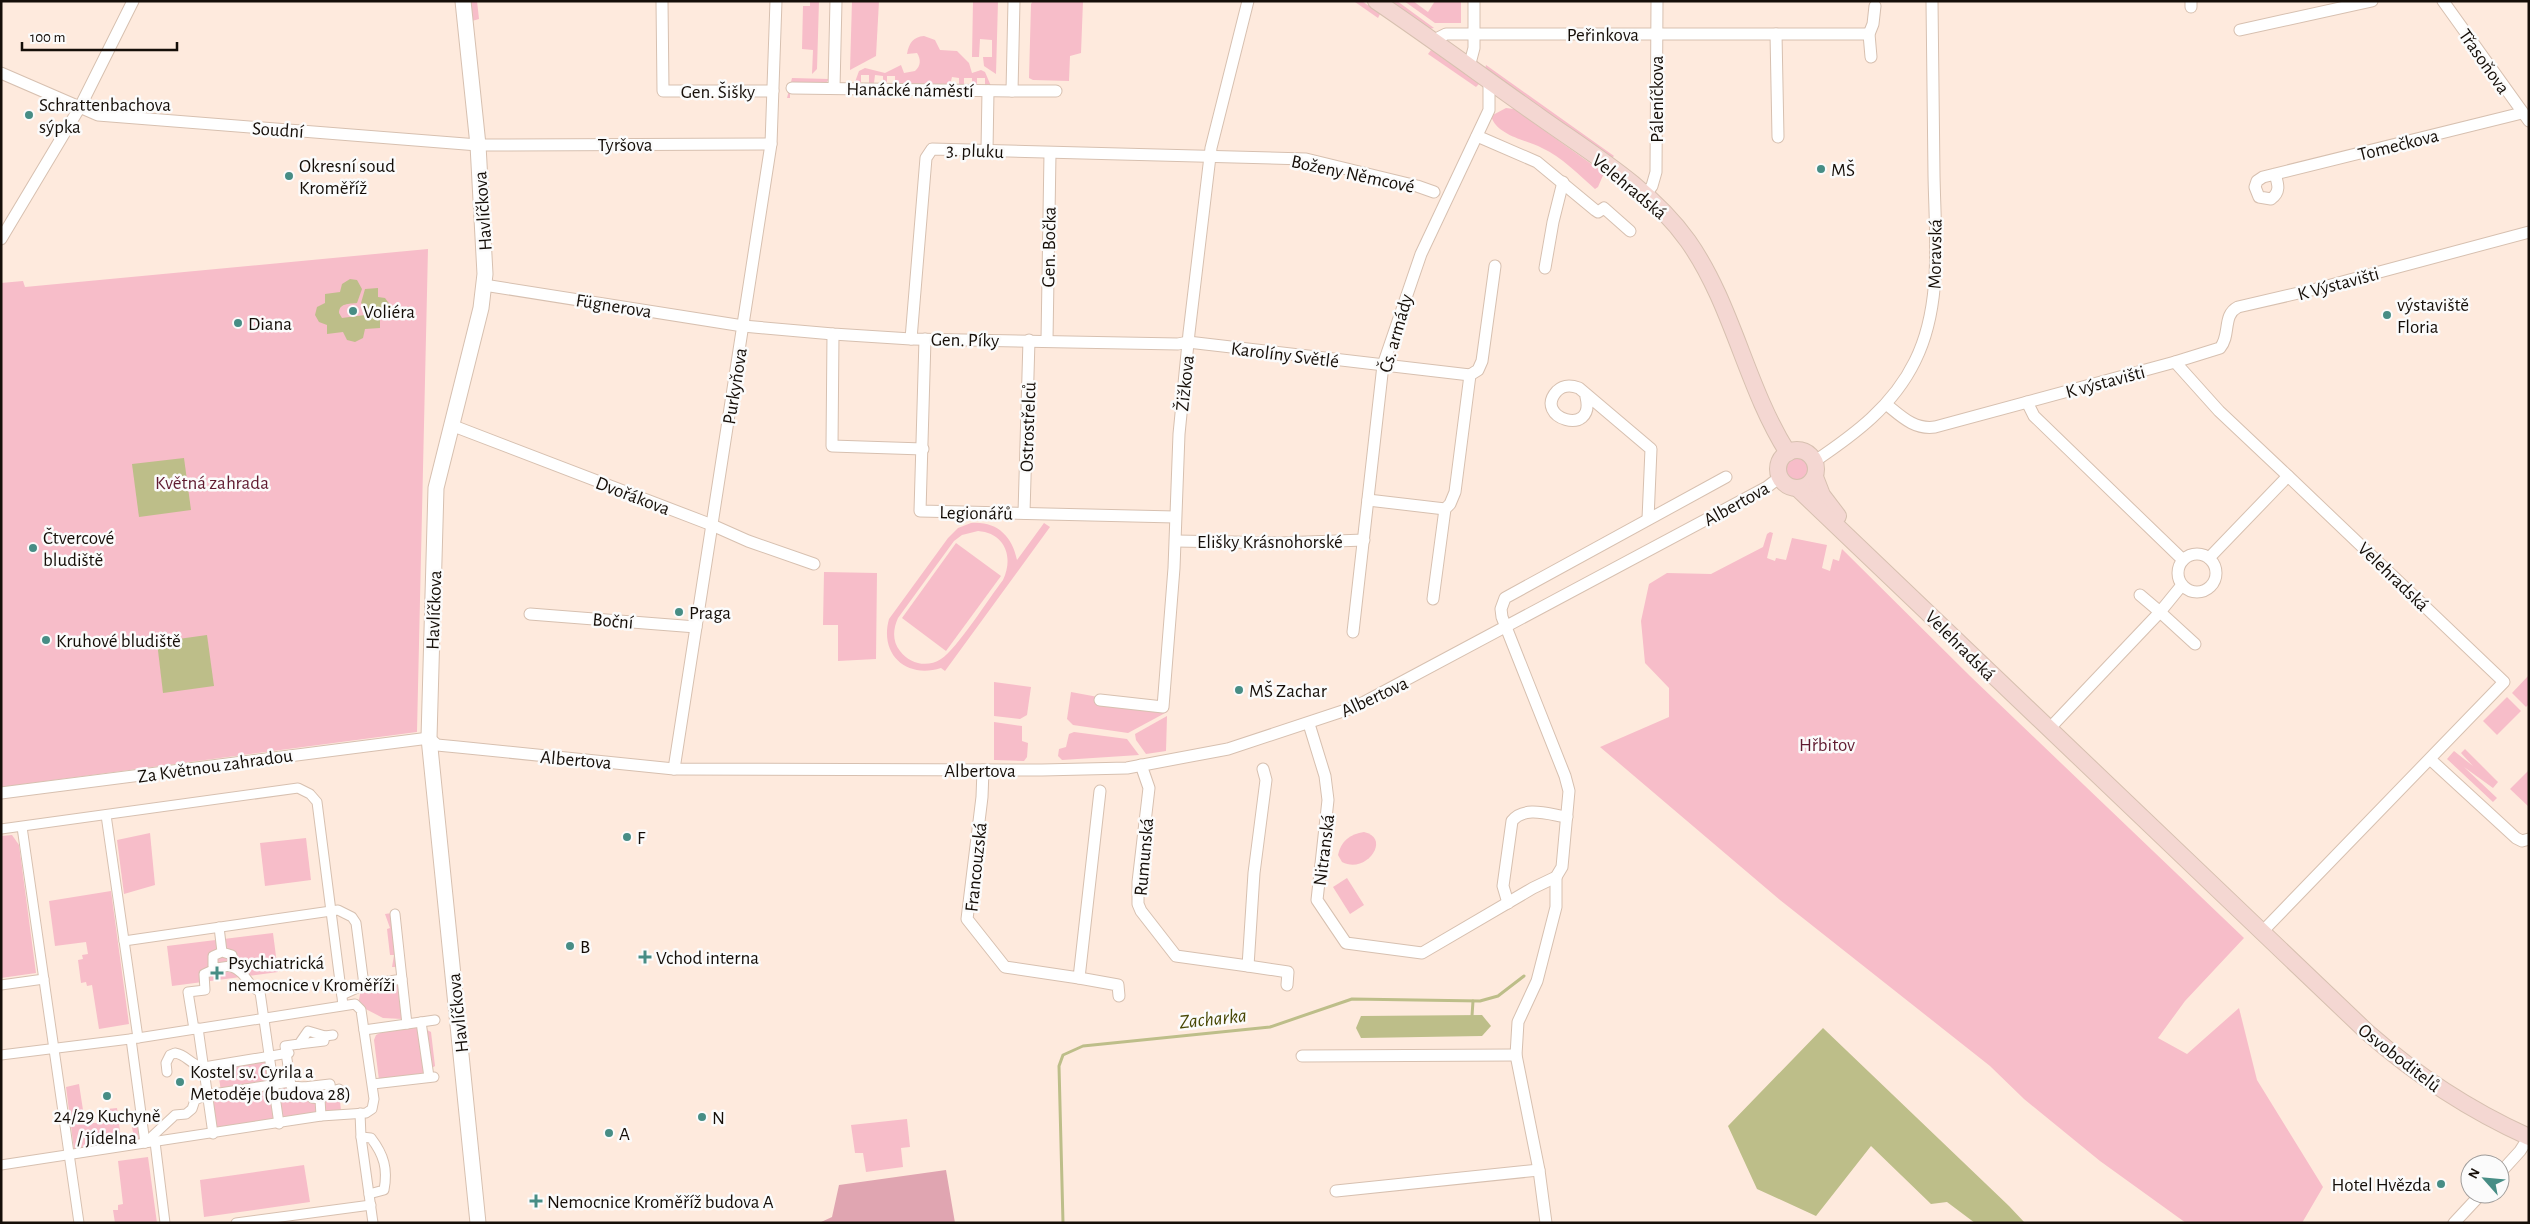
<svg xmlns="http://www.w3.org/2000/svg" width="2530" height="1224" font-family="'Alegreya Sans',sans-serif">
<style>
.green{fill:#f7bdc9;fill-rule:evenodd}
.forest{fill:#e0a5b1}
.water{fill:#bdbe89}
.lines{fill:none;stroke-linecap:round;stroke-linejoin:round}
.stream{stroke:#bdbe89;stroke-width:3}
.pedestrian-casing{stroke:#d7c0b0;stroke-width:11}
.minor-casing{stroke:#d7c0b0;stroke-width:13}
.tertiary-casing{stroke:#d7c0b0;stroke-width:17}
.secondary-casing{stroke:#d7c0b0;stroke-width:18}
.pedestrian{stroke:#fff;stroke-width:9}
.minor{stroke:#fff;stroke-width:11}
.tertiary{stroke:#fff;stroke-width:15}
.secondary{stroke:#f4d7d2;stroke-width:16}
.poi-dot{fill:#478d85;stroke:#fbfbfb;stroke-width:2}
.labels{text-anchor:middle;stroke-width:5;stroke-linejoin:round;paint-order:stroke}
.street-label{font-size:19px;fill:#150e08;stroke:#fbfbfb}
.poi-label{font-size:19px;fill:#150e08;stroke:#fbfbfb;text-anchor:start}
.park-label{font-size:19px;fill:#611c31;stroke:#fbfbfb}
.water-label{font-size:20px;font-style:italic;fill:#494806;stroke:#fbfbfb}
</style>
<rect width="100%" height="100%" fill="#feeadd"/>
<g class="green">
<polygon points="470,1 477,1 479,19 472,21"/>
<polygon points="810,1 819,1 817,69 812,74 813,50 802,49 803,6 810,6"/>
<polygon points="852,1 879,1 876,56 850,70"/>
<polygon points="973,1 998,1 996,74 984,66 983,57 992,57 992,40 980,39 979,57 972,57"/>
<polygon points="1033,1 1083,1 1081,53 1070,56 1069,81 1033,80 1029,78 1031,4"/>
<polygon points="1362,1 1380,14 1378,18 1355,2"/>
<polygon points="1391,1 1397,1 1434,28 1429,29"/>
<polygon points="1404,1 1413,1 1428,12 1435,1 1461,1 1461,23 1435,23"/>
<path d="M 924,36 L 935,40 L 940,50 L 957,51 L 969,63 L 972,73 L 981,70 L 985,72 L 991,86 L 985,85 L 985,78 L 977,78 L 977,86 L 972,85 L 972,78 L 964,78 L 964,85 L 959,84 L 959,78 L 952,77 L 950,85 L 895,83 L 895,76 L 887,76 L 887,83 L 883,83 L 883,76 L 875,75 L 874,83 L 869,83 L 869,75 L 861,75 L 861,82 L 855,82 L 859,71 L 865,68 L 885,73 L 901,65 L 904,73 L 915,71 C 921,66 921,59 917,53 L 907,54 C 909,43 913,37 924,36 Z"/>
<polygon points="1431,50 1479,84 1476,87 1428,54"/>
<polygon points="1486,65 1614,156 1612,158 1485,69"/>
<polygon points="792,78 829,79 826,83 790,93 790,98 787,98"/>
<path d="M 1506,108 L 1514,109 L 1604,173 L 1598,187 L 1595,189 C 1579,175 1562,157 1542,148 C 1527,140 1497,136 1491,116 Z"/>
<polygon points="428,249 417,732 1,787 1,283 23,281 25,287"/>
<circle cx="1797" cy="469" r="14"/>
<path d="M 971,523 C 997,521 1012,536 1017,560 L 1044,523 L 1050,527 L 945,671 L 941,668 C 907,679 879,655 889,619 L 948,538 L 958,528 ZM 978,531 C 1005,533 1014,557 1003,580 C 989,598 957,649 941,659 C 927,668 910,664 900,651 C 892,641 893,629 898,618 L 954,541 L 962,535 Z"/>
<polygon points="1770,532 1773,533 1767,558 1775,561 1776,558 1786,560 1792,538 1827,545 1822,568 1830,571 1833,559 1839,561 1842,549 1970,676 2244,938 2185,1001 2158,1038 2187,1054 2239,1008 2257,1080 2323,1187 2302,1223 2186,1223 2100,1161 2024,1099 1990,1066 1780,900 1600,747 1669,717 1669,688 1645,663 1641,621 1649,584 1667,573 1711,574 1763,547 1767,534"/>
<polygon points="956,543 1001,576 946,651 902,618"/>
<polygon points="824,572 877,573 876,659 838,661 838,625 823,625"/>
<polygon points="2529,675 2529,704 2526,707 2512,693"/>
<polygon points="994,682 1031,687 1027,715 1020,719 994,716"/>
<polygon points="1071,692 1168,710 1167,712 1128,733 1073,725 1067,719"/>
<polygon points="2507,697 2521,711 2497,735 2483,721"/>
<polygon points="1167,716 1166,751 1146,754 1136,740 1135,734"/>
<polygon points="994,722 1022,726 1022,741 1028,743 1027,757 1024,761 994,760"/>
<polygon points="1074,732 1127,739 1139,755 1062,760 1058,756 1059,749 1066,747 1069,734"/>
<polygon points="2465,749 2498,782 2493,788 2464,767 2497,798 2493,802 2447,759 2454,751 2473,766 2461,753"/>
<polygon points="2529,770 2529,807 2510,789"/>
<path d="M 1364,832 C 1392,838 1366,875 1342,862 L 1338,855 C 1341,841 1350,834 1364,832 Z"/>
<polygon points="150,833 155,885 124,894 117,840"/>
<polygon points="12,835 19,845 36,973 1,978 1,836"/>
<polygon points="306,838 311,880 265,886 260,843"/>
<polygon points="1347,878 1364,905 1350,914 1333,887"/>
<polygon points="111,891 129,1024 99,1029 92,985 87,986 86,982 81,983 78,960 83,959 82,955 88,954 86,942 55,946 49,901"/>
<polygon points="392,913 396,967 392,967 394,955 390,955 387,929 390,928 385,914"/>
<polygon points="273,933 278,972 172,986 167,946"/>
<polygon points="399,981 402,1019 383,1018 358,1005 361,989"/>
<polygon points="427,1026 427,1030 431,1032 435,1066 432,1068 433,1072 379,1080 374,1040 376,1035 382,1032"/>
<path d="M 269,1058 L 272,1084 L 221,1091 L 217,1066 ZM 253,1070 L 253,1078 L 240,1080 L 239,1072 Z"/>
<polygon points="79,1084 85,1123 102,1123 102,1120 108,1119 107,1109 117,1108 121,1139 134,1138 132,1127 138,1127 139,1140 74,1150 66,1087"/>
<polygon points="288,1084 299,1088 317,1103 319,1114 280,1119 275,1086"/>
<polygon points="272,1086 277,1120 214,1130 209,1096"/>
<polygon points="339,1091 341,1111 322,1113 323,1099"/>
<polygon points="907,1119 910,1147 901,1148 903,1167 866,1172 863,1153 855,1153 851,1125"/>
<polygon points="148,1157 157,1223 115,1223 113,1210 118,1210 118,1205 123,1204 118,1161"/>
<polygon points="304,1165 310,1202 204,1217 200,1180"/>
</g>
<polygon class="forest" points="946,1170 955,1223 819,1223 832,1217 839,1185"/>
<g class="water">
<path d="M 350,279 L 357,280 L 362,289 L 357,303 C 349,304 339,303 339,313 L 342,318 L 365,315 L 367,308 L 361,303 L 365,289 L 378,288 L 378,297 L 385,298 L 391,306 L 387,315 L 380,319 L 380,328 L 365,329 L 363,338 L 355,342 L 347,340 L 343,332 L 327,334 L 327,325 L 319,322 L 315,315 L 317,307 L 325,303 L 325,294 L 340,292 L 342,284 Z"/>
<polygon points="184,458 191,510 139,517 132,464"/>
<polygon points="207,635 214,686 163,693 157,642"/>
<polygon points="1482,1015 1491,1026 1482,1036 1361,1038 1356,1028 1361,1016"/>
<polygon points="1823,1028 2009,1206 2025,1223 1975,1223 1947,1202 1931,1204 1871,1146 1816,1216 1757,1189 1728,1126"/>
</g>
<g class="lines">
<g class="stream">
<polyline points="1472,1016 1473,1001"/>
<polyline points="1063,1223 1059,1066 1063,1055 1083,1046 1270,1027 1352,999 1480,1001 1498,996 1524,976"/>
</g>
<g class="pedestrian-casing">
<g id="pedestrian">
<polyline points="106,815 138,1038"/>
<polyline points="22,827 79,1223"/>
<polyline points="1,829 298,788 310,794 317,802 343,1005"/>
<polyline points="219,927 222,952 213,956 213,966 217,968 230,966 233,961 232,955 222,952"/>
<polyline points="124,941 338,910 352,917 356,923 364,985 342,995"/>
<path d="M 230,966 C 248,973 247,986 260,992 L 279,1124"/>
<polyline points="1,985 44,979"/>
<polyline points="364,985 402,979 395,914"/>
<polyline points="421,1022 429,1077"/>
<polyline points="407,1024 435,1020"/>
<polyline points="198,1028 213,1134"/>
<polyline points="194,1029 188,992 205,990 204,974 217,968"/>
<polyline points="364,1030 407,1024 402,979"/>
<polyline points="131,1039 145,1143"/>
<polyline points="299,1044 324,1041 325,1036"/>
<polyline points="1,1055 138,1038 355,1004 361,1010 374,1099 372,1109 366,1113 321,1116 1,1165"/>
<path d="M 167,1072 L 166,1063 L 170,1055 L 175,1053 C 188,1055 189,1065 204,1067 L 289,1053"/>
<polyline points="373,1084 434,1077"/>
<polyline points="304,1087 330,1084 331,1091"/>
<polyline points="320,1099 312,1098 304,1087 291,1086 285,1046 299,1044 308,1031 325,1036 333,1035"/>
<polyline points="360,1113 361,1137 373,1223"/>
<polyline points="321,1116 320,1099 331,1091 339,1089"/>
<path d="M 361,1137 L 371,1138 C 384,1155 388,1169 384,1190 L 369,1194"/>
<polyline points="155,1142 165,1223"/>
<polyline points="145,1143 175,1115 186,1114 192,1109 195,1100 207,1095 290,1082"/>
<polyline points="236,1223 371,1205"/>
</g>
</g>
<g class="minor-casing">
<g id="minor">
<polyline points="662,1 663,91 773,91"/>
<polyline points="2191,1 2191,7"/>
<polyline points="2443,1 2529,121"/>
<polyline points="2240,30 2372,1"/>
<polyline points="1776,34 1778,137"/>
<polyline points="1432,41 1446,34 1869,34"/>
<polyline points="1871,57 1869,34 1873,24 1875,6"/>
<polyline points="1469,67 1474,48 1474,1"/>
<polyline points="1,73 98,115 478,145 771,144"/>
<polyline points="792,88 1012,91 1014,1"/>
<polyline points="834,88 836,1"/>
<polyline points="1012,91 1056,91"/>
<polyline points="1477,136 1537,162 1595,210 1598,212 1604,208 1630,231"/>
<polyline points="987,150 988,91"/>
<path d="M 2275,174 C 2278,184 2281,192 2271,199 L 2259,197 L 2255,187 L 2257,181 L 2263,177 L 2522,113"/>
<polyline points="1646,194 1652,186 1656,172 1657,1"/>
<polyline points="1,239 80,107 133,1"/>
<polyline points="1545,268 1553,222 1563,182"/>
<polyline points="484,285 743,326 833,334 911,339 1178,344 1188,342 1470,375"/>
<polyline points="833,334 832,446 923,449"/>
<polyline points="911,339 926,158 932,149 1306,159 1417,186 1434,192"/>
<polyline points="925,339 920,511 1175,517"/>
<polyline points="1047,340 1050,153"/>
<path d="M 2175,362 L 2220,348 C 2231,335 2222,315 2238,307 L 2316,289 L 2529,232"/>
<path d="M 1586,397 C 1596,438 1532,418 1557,391 C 1563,385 1571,385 1579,388 L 1651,449 L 1648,519"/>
<polyline points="2027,402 2034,416 2183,560"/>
<path d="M 1886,404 C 1901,416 1914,430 1935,427 L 2175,362 L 2219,411 L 2288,476"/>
<polyline points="451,425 712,525 748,541 814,564"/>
<path d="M 1815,461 C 1855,434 1893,406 1915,361 C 1943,305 1935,236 1934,175 C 1933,117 1933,59 1932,1"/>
<polyline points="1368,500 1445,509"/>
<polyline points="1024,513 1029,340"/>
<polyline points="1176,541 1280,543 1364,540"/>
<circle cx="2197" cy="573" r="19"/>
<polyline points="2209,558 2288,476 2504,682 2261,933"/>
<polyline points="2140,595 2160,612 2182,585"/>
<polyline points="1433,599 1445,509 1450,504 1455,492 1470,375 1478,370 1482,361 1495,266"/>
<polyline points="530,614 696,627"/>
<polyline points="1353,632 1383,365 1421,254 1489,110 1489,81"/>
<polyline points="1100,700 1163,707 1174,568 1179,434 1189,333 1211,148 1248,1"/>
<polyline points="1309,724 1325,776 1328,800 1317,900 1346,943 1422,953 1533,888 1556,877 1562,867 1569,791 1565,776 1502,617 1501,609 1505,598 1726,477"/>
<polyline points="2048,730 2160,612 2195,644"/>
<polyline points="2431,760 2516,838 2522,841 2529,839"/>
<polyline points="1141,765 1149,788 1138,882 1138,904 1141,911 1176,956 1248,966 1254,873 1266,780 1263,769"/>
<polyline points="674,769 771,144 776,1"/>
<polyline points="983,770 982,797 967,919 1005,967 1079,978 1100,791"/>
<polyline points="1,793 429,738 437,745 458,747 674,769 1042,770 1127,768 1228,749 1355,707 1767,487 1780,477"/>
<path d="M 1508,903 L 1503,886 L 1512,821 C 1524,805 1551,815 1567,817"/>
<polyline points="1248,966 1288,972 1287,985"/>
<polyline points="1079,978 1118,985 1119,996"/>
<polyline points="1302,1056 1516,1055"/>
<polyline points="2500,1173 2520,1151 2529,1137"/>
<polyline points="1336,1191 1539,1170"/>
<polyline points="1546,1223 1539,1170 1516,1055 1518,1022 1537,981 1556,907 1556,877"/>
<polyline points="2454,1223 2481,1194"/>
</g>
</g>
<g class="tertiary-casing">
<polyline id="tertiary" points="463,1 478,145 485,274 481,308 436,488 429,738 478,1223"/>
</g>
<g class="secondary-casing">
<g id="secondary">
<path d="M 1376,1 C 1432,39 1486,79 1540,117 C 1592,154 1650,188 1688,241 C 1733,305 1746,387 1788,453"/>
<circle cx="1797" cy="469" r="19"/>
<polyline points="1815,477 1822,495 1838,516"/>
<path d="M 1797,488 L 2367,1032 C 2416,1075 2469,1110 2529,1137"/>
</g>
</g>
<use href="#pedestrian" class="pedestrian"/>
<use href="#minor" class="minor"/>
<use href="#tertiary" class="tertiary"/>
<use href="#secondary" class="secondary"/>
</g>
<g class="poi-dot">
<circle cx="29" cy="115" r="5"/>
<circle cx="1821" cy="169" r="5"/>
<circle cx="289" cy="176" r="5"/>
<circle cx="353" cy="311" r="5"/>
<circle cx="2387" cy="315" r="5"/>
<circle cx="238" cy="323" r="5"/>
<circle cx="33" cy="548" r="5"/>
<circle cx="679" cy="612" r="5"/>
<circle cx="46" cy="640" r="5"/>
<circle cx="1239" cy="690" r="5"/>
<circle cx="627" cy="837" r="5"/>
<circle cx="570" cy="946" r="5"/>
<path d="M642.5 949.5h5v5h5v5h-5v5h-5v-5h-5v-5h5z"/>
<path d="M214.5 965.5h5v5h5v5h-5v5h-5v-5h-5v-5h5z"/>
<circle cx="180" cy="1082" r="5"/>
<circle cx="107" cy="1096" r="5"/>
<circle cx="702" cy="1117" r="5"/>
<circle cx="609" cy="1133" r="5"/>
<circle cx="2441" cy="1184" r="5"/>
<path d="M533.5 1193.5h5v5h5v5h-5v5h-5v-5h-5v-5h5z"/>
</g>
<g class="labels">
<g class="street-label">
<text x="1603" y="41">Peřinkova</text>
<text transform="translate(2485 61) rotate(55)" y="7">Třasoňova</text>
<text transform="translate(910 89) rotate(1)" y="7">Hanácké náměstí</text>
<text x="718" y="98">Gen. Šišky</text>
<text transform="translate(1656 99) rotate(-90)" y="7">Páleníčkova</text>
<text transform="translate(278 129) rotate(4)" y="7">Soudní</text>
<text x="625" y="151">Tyršova</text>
<text transform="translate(2398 144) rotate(-14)" y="7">Tomečkova</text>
<text transform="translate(975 150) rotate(2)" y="7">3. pluku</text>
<text transform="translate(1353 173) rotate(12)" y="7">Boženy Němcové</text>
<text transform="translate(1630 186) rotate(40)" y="7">Velehradská</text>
<text transform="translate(482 211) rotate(-94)" y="7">Havlíčkova</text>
<text transform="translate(1048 247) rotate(-89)" y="7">Gen. Bočka</text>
<text transform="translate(1934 254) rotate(-89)" y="7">Moravská</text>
<text transform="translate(2338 283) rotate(-15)" y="7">K Výstavišti</text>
<text transform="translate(614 305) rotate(9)" y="7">Fügnerova</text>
<text transform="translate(1395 333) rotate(-74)" y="7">Čs. armády</text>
<text transform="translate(965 339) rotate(1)" y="7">Gen. Píky</text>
<text transform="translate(1285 354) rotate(7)" y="7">Karolíny Světlé</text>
<text transform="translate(2105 381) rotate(-15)" y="7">K výstavišti</text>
<text transform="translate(1184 383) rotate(-84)" y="7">Žižkova</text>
<text transform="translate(734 386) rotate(-81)" y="7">Purkyňova</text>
<text transform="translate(1027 427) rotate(-88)" y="7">Ostrostřelců</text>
<text transform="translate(633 495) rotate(21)" y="7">Dvořákova</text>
<text transform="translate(1736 503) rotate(-29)" y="7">Albertova</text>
<text transform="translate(976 512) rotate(1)" y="7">Legionářů</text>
<text x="1270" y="548">Elišky Krásnohorské</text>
<text transform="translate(2394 576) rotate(44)" y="7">Velehradská</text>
<text transform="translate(433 610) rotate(-88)" y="7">Havlíčkova</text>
<text transform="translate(613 620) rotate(5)" y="7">Boční</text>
<text transform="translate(1961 645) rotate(45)" y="7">Velehradská</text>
<text transform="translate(1374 696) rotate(-25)" y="7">Albertova</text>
<text transform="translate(576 759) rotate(5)" y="7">Albertova</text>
<text transform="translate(215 765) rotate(-8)" y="7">Za Květnou zahradou</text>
<text x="980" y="777">Albertova</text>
<text transform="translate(1323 850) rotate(-83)" y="7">Nitranská</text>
<text transform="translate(1143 857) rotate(-85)" y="7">Rumunská</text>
<text transform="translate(975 867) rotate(-84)" y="7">Francouzská</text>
<text transform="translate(457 1013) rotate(-96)" y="7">Havlíčkova</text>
<text transform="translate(2400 1057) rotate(38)" y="7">Osvoboditelů</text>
</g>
<g class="poi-label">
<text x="39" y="111">Schrattenbachova<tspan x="39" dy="22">sýpka</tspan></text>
<text x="299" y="172">Okresní soud<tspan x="299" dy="22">Kroměříž</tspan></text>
<text x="1831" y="176">MŠ</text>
<text x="2397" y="311">výstaviště<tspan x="2397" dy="22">Floria</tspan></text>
<text x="363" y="318">Voliéra</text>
<text x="248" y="330">Diana</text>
<text x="43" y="544">Čtvercové<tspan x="43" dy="22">bludiště</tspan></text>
<text x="689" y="619">Praga</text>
<text x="56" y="647">Kruhové bludiště</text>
<text x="1249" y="697">MŠ Zachar</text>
<text x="637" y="844">F</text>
<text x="580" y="953">B</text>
<text x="656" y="964">Vchod interna</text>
<text x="228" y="969">Psychiatrická<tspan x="228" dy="22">nemocnice v Kroměříži</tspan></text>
<text x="190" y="1078">Kostel sv. Cyrila a<tspan x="190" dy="22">Metoděje (budova 28)</tspan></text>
<text x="107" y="1122" text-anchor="middle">24/29 Kuchyně<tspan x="107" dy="22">/ jídelna</tspan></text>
<text x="712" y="1124">N</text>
<text x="619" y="1140">A</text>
<text x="2431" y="1191" text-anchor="end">Hotel Hvězda</text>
<text x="547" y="1208">Nemocnice Kroměříž budova A</text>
</g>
<g class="park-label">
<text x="212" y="489">Květná zahrada</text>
<text x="1827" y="751">Hřbitov</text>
</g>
<g class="water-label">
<text transform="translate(1213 1018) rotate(-6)" y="7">Zacharka</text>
</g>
</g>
<rect width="2530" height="1224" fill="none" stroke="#150e08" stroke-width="5"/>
<g transform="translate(2485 1179) rotate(297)"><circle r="24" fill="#fbfbfb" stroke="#9f9c9a"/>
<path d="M0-4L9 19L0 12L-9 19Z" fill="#478d85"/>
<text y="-8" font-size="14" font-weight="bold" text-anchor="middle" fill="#150e08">N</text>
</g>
<path d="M22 42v8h155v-8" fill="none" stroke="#150e08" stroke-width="2.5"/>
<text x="30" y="42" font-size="15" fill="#150e08" stroke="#fbfbfb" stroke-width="4" paint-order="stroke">100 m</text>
</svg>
